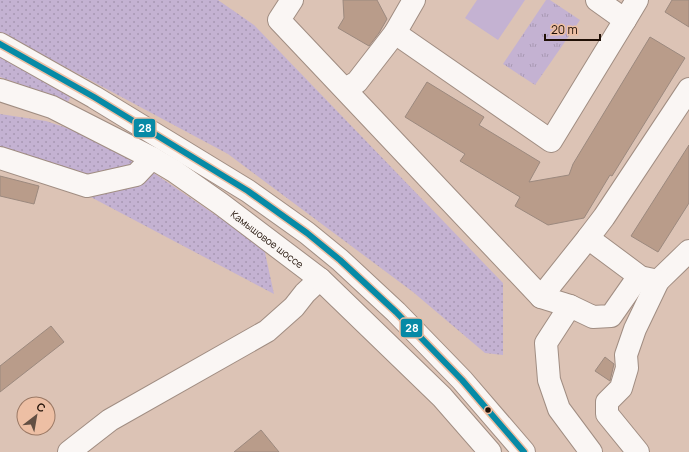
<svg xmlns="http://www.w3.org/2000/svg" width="689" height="452" font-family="Manrope,sans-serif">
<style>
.grass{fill:url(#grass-dots)}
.park{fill:url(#park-tufts)}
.garden{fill:#c4b2d2}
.building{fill:#b99c8a;stroke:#9c897e}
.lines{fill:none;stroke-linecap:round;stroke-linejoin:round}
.minor-casing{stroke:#a08d82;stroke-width:24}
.major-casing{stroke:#a08d82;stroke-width:24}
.minor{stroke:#faf6f4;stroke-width:22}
.major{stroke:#faf6f4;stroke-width:22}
.bus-1-casing{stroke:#edbfa4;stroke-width:9}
.bus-1{stroke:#068aa6;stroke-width:6}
.bus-dot{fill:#201006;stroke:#edbfa4;stroke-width:1.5}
.labels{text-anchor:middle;stroke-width:3;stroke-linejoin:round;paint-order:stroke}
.street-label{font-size:10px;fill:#201006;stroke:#edbfa4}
.line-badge{stroke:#edbfa4;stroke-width:1.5}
.badge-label{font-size:11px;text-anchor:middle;font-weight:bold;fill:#fff}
</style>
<defs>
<pattern id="grass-dots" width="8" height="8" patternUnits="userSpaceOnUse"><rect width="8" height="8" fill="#c4b2d2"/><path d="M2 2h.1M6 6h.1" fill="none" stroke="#a898b3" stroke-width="1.8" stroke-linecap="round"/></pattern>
<pattern id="park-tufts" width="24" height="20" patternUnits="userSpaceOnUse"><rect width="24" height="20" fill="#c4b2d2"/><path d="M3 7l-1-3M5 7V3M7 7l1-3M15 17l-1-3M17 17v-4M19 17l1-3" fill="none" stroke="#a898b3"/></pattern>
</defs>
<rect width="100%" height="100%" fill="#dcc3b5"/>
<g class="grass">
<polygon points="0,0 218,0 254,25 503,283 503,355 485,353 413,292 228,154 0,32"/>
<polygon points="0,57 71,96 68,102 0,77"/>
<polygon points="0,114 46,121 88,135 142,165 264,248 274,294 70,186 0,163"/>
</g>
<polygon class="park" points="546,0 550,0 580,20 535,85 503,64"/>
<polygon class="garden" points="477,0 525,0 498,40 465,18"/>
<g class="building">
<polygon points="343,0 377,0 387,19 379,33 369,46 338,28 344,18"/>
<polygon points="672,0 689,0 689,27 665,12"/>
<polygon points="650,37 685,58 612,176 610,175 584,218 548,225 515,206 520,197 460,161 465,154 405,117 427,82 484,117 479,125 540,162 529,182 569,175 573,164"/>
<polygon points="689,145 689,203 658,252 631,236"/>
<polygon points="0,176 39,186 34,204 0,196"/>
<polygon points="51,326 64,342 0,392 0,366"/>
<polygon points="605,357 614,364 610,381 595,371"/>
<polygon points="261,430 279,452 234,452"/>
</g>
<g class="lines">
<g class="minor-casing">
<g id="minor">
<polyline points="292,0 279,20 541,297 588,238"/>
<polyline points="597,0 625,20 637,0"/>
<polyline points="395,33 551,141 625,20"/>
<polyline points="345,89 357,82 395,33 414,0"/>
<polyline points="0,158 87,186 136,175 152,158"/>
<polyline points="644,278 658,281 689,251"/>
<polyline points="541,297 570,306 593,317 611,316 639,276 588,238 604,217 689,89"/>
<polyline points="570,306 546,343 549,380 559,409 591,452"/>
<polyline points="69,452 110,420 267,331 294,307 305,293 320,279"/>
<polyline points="638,452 607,414 607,402 621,388 627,368 626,355 635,329 658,281"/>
</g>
</g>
<g class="major-casing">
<g id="major">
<polyline points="0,44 94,97 248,191 307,233 340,260 396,312 462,380 524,452"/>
<path id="s1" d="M 0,90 L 52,107 L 152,158 L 174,171 L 221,204 L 320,279 L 442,397 L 490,452"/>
</g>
</g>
<use href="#minor" class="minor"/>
<use href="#major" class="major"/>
<g class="bus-1-casing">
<polyline id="bus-1" points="0,44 94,97 248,191 307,233 340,260 396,312 462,380 524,452"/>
</g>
<use href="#bus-1" class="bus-1"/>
</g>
<circle class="bus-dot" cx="488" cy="410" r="3.5"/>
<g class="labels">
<g class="street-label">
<text dy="4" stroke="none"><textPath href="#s1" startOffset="308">Камышовое шоссе</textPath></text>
</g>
</g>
<g class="line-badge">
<rect x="133" y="118" width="23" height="20" rx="4" fill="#068aa6"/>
<rect x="400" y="318" width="23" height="20" rx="4" fill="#068aa6"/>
</g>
<g class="badge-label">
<text x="145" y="132">28</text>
<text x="412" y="332">28</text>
</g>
<g transform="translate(36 416) rotate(31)"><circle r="19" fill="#edbfa4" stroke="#9b7965"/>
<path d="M0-3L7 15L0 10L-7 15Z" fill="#624f43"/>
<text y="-6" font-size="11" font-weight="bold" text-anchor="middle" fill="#201006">С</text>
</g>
<path d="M545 34v6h55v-6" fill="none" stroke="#201006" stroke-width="2"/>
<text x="551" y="34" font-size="12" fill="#201006" stroke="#edbfa4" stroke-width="3" paint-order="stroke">20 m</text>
</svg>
